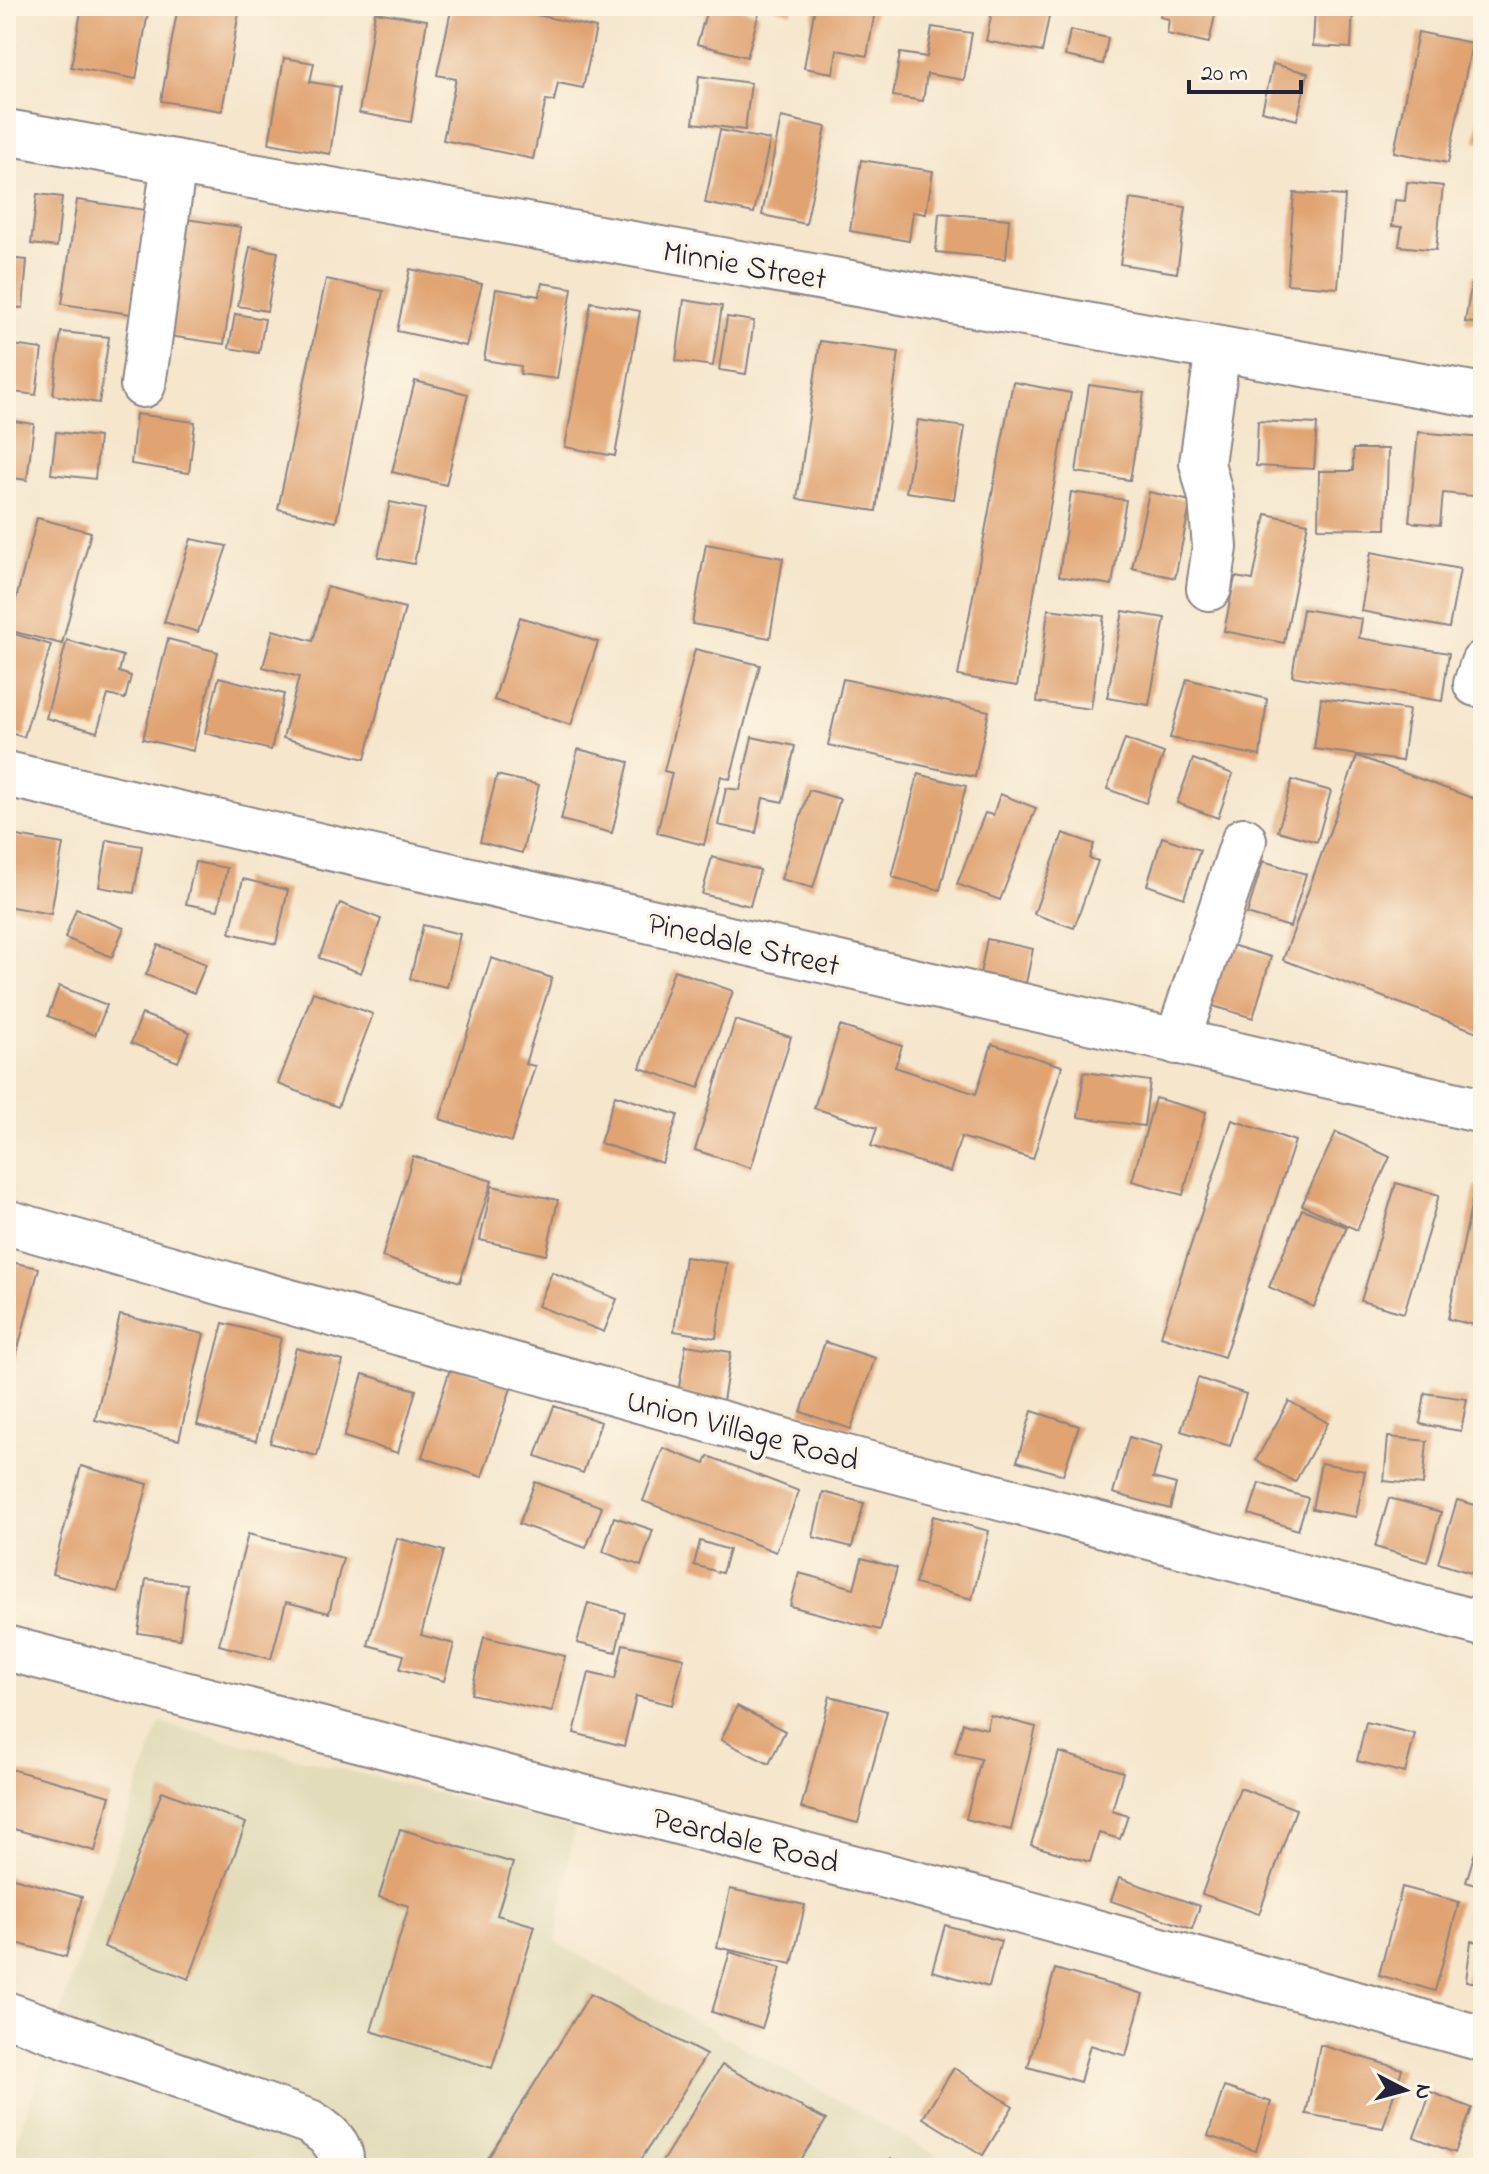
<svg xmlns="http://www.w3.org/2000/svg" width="1489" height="2174" font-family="'Indie Flower',sans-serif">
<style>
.built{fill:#e2dcba}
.building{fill:#e0a371}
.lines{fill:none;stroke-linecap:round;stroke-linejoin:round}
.minor-casing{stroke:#8c8484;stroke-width:48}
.minor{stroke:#fff;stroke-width:44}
.labels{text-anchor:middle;stroke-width:7;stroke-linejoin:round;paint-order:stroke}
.street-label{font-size:32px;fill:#22223b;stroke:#fcf5e5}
</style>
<rect width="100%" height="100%" fill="#fcf5e5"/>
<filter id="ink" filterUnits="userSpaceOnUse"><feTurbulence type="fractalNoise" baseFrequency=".0125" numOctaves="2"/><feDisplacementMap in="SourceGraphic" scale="16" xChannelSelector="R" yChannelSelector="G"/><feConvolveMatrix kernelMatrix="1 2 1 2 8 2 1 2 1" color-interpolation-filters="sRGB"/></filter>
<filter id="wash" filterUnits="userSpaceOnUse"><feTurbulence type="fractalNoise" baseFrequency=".006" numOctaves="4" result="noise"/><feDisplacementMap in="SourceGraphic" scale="32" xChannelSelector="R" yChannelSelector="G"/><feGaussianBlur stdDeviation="1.8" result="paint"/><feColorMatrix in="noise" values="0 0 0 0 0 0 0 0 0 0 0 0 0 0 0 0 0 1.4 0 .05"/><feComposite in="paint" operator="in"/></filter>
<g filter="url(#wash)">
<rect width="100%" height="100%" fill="#f5e6cc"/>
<polygon class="built" points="160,1723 574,1828 556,1942 959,2168 7,2168"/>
<g id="blocks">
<g class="building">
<polygon points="82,6 113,6 148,13 136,79 71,67"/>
<polygon points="178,6 240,6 222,111 161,101"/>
<polygon points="452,6 497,6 596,28 583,88 558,83 554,101 546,100 533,159 443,140 456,79 437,75"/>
<polygon points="680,6 704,6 702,13"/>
<polygon points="708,6 732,6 759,13 747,57 697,44"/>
<polygon points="768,6 793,6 792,13"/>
<polygon points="815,6 876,6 867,56 837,50 833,73 804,68"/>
<polygon points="993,6 1051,6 1042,52 986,41"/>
<polygon points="1162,6 1217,6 1209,43 1167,34 1169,19 1160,17"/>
<polygon points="1315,7 1353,9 1351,48 1313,46"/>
<polygon points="375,12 427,20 411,122 359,113"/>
<polygon points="932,27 972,33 964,80 927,74 923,101 893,96 900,53 927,57"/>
<polygon points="1070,30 1108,38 1103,64 1065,56"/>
<polygon points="1418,32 1472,43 1448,163 1394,152"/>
<polygon points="284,58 314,63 310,82 340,87 330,154 269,143"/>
<polygon points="1273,64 1308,73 1297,120 1262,111"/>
<polygon points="699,76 751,83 745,130 693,123"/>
<polygon points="1481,105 1483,105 1483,142 1475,141"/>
<polygon points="781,117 826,127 806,224 762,215"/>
<polygon points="720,130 770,140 754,213 705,203"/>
<polygon points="861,160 933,171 926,214 913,212 909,241 850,231"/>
<polygon points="1407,182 1443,186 1436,250 1399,246 1402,227 1392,226 1395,200 1405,201"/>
<polygon points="1294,193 1345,196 1338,288 1287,284"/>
<polygon points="37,194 62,197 57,247 31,244"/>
<polygon points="1130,199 1186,207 1177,273 1120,264"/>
<polygon points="77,200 146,210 131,314 62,304"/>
<polygon points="939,213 1009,219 1006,259 936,252"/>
<polygon points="172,217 241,227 224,344 155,334"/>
<polygon points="250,247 278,252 267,311 238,306"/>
<polygon points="6,258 27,260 23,308 6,307"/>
<polygon points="410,269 482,284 466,346 397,331"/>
<polygon points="1473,275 1483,277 1483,324 1465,322"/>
<polygon points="326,279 383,291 336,522 278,509"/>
<polygon points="542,283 572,288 557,379 520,374 521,366 484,360 496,289 539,296"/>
<polygon points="684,300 722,306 713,366 676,361"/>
<polygon points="591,302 640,311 615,456 565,447"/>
<polygon points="235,314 265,319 259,353 229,348"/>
<polygon points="727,317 754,321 746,374 719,370"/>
<polygon points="61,332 109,337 99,403 53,395"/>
<polygon points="820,341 899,352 876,511 797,499"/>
<polygon points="6,344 42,349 36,395 6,391"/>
<polygon points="415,381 468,394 446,485 392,472"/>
<polygon points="1013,382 1071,393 1017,686 958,676"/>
<polygon points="1089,385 1144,393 1130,480 1076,472"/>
<polygon points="136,414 195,422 189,473 131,464"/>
<polygon points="6,420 34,424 27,480 6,477"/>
<polygon points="918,420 965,427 954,499 906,492"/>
<polygon points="1258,421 1317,424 1314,469 1256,466"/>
<polygon points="56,432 99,437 95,479 51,474"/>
<polygon points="1418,432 1483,438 1483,497 1443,493 1440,525 1409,522"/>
<polygon points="1353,449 1388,449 1386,529 1318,528 1319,471 1353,471"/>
<polygon points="1071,492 1126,500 1112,585 1059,576"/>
<polygon points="1149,492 1191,501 1175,578 1132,568"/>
<polygon points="390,502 425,509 414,564 378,557"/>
<polygon points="1266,514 1308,523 1284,643 1224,631 1235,577 1253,580"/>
<polygon points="37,518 91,532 62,644 8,630"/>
<polygon points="191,539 227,546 198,632 164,622"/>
<polygon points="706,544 783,558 770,638 692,624"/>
<polygon points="1371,552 1460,569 1449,628 1361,611"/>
<polygon points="327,587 405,608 365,759 283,738 299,677 263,667 273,630 313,641"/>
<polygon points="1048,609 1104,616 1091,709 1037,702"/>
<polygon points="1303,609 1362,619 1359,638 1449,653 1442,701 1292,676"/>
<polygon points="1123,611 1165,618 1149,705 1107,698"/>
<polygon points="520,617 598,642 571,725 494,700"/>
<polygon points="8,632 51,645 24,737 6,732"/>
<polygon points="168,639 218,652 193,751 143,739"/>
<polygon points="67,640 123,656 119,672 131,676 125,699 108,695 97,732 46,718"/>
<polygon points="695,649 760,665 730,779 721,776 704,845 657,833 672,773 664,771"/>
<polygon points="219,677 284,694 271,750 205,733"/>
<polygon points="843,679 989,711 975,777 828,745"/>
<polygon points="1187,679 1267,699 1260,756 1170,738"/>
<polygon points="1321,698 1409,710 1402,761 1314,749"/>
<polygon points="752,737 795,746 783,802 763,798 756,833 718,825 726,788 740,790"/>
<polygon points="1125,739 1164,753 1146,803 1107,789"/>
<polygon points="578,749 629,762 612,833 561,820"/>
<polygon points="1357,756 1483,802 1483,1034 1283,960"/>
<polygon points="1193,759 1233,774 1218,818 1177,803"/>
<polygon points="918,774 966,786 940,890 892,877"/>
<polygon points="497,775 539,785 522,853 480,842"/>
<polygon points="1292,780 1331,791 1317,842 1278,831"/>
<polygon points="809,790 840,799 813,888 781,879"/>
<polygon points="1000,794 1036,808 1000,900 957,884 985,813 993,815"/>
<polygon points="1063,833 1094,844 1089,858 1098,861 1074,928 1034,914"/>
<polygon points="6,834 63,844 51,914 6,906"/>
<polygon points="1162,837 1200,850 1184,898 1147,885"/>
<polygon points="107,840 142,846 134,893 99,887"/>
<polygon points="712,857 760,870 750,906 702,894"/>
<polygon points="1263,861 1306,874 1290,927 1247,914"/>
<polygon points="195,862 227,868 218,910 186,904"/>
<polygon points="243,879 288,890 276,944 230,933"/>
<polygon points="340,903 381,919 361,973 319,958"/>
<polygon points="76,909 124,928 112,957 65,938"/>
<polygon points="423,925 460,934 447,987 410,979"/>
<polygon points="987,939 1033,949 1026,983 980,974"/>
<polygon points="1228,944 1271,957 1253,1018 1210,1005"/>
<polygon points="158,945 206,964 194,993 146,975"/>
<polygon points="491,958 552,978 525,1064 535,1066 511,1142 440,1119"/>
<polygon points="674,970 733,991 699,1088 640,1068"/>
<polygon points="59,986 107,1005 95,1035 48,1016"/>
<polygon points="313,992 373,1014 338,1107 278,1084"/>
<polygon points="142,1014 190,1032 178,1062 131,1043"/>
<polygon points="735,1020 791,1037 751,1168 695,1150"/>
<polygon points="840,1026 902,1046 895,1067 976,1094 992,1044 1062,1066 1033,1159 961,1137 950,1172 871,1146 877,1128 814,1108"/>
<polygon points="1084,1072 1150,1081 1144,1126 1078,1117"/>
<polygon points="615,1095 678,1115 662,1163 600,1143"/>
<polygon points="1155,1098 1206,1112 1183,1195 1132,1181"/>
<polygon points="1232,1120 1295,1141 1224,1357 1161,1336"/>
<polygon points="1336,1132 1390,1157 1357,1230 1302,1205"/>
<polygon points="413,1156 492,1181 460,1282 382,1257"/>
<polygon points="1396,1183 1439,1195 1404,1313 1361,1301"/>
<polygon points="492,1186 558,1200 546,1255 480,1240"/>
<polygon points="1475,1186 1483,1187 1483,1327 1448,1319"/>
<polygon points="1302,1209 1347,1227 1314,1307 1269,1287"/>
<polygon points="685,1257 727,1263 716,1338 674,1331"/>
<polygon points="6,1261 39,1268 15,1360 6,1358"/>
<polygon points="552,1272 617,1299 604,1332 538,1306"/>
<polygon points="120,1315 204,1334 179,1440 95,1420"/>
<polygon points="223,1323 281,1338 256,1441 197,1425"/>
<polygon points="825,1342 875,1358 851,1429 801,1412"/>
<polygon points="686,1345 731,1352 723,1401 678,1393"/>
<polygon points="296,1348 343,1361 317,1456 270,1443"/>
<polygon points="451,1366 512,1385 482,1477 422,1457"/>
<polygon points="363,1374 416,1390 398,1453 344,1437"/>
<polygon points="1198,1378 1246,1394 1230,1446 1181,1431"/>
<polygon points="1425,1393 1467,1399 1461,1431 1420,1424"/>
<polygon points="1289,1401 1328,1423 1295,1482 1256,1460"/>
<polygon points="554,1406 601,1422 583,1473 536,1456"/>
<polygon points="1032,1411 1079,1426 1063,1475 1017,1461"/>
<polygon points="1129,1437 1162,1446 1153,1478 1176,1484 1170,1509 1113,1493"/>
<polygon points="1388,1437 1427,1441 1423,1485 1384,1481"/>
<polygon points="663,1448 705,1464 708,1456 799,1491 776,1552 643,1501"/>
<polygon points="1321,1463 1365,1471 1356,1517 1312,1509"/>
<polygon points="81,1466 148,1484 118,1592 52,1574"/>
<polygon points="535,1482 602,1507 586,1548 519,1524"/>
<polygon points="1259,1483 1308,1498 1298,1530 1249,1514"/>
<polygon points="823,1492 864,1503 852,1547 813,1537"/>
<polygon points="1389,1498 1441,1512 1427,1562 1375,1547"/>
<polygon points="1457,1500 1483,1507 1483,1555 1477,1575 1438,1563"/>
<polygon points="933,1516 989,1531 972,1599 915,1584"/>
<polygon points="614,1517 653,1530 641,1566 603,1552"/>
<polygon points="248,1534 343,1558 329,1613 286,1602 271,1659 219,1645"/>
<polygon points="397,1538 444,1551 421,1635 454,1644 444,1681 400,1669 404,1655 368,1645"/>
<polygon points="700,1541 729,1550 722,1573 694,1565"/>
<polygon points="862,1558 897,1568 880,1630 790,1606 799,1573 854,1588"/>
<polygon points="146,1579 187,1584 180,1639 138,1633"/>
<polygon points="588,1603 625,1613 616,1652 577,1643"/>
<polygon points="484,1637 565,1656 552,1712 471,1694"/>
<polygon points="623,1644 684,1658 672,1705 636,1696 624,1746 574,1733 589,1673 615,1679"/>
<polygon points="830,1696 887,1711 858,1823 801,1808"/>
<polygon points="737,1706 785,1731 769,1764 721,1740"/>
<polygon points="990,1715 1036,1727 1011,1830 966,1819 981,1759 955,1753 963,1723 987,1729"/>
<polygon points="1366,1722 1415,1734 1405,1773 1357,1761"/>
<polygon points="1059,1752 1123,1772 1112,1811 1128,1816 1120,1839 1099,1833 1090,1862 1031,1845"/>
<polygon points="6,1768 110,1796 95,1851 6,1827"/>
<polygon points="1240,1788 1296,1809 1259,1914 1202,1894"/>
<polygon points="162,1791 246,1823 189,1979 104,1947"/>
<polygon points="400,1829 513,1863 497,1915 535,1926 492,2068 371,2031 409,1906 379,1897"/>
<polygon points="1476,1849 1483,1851 1483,1888 1466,1882"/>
<polygon points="6,1876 82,1897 66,1957 6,1940"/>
<polygon points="1119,1878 1200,1906 1192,1929 1111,1901"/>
<polygon points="1402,1887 1459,1902 1435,1991 1379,1975"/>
<polygon points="730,1889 805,1905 792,1964 717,1947"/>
<polygon points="945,1925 1001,1941 989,1987 932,1971"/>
<polygon points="1471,1941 1483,1942 1483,1984 1466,1981"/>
<polygon points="730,1952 781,1968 762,2028 712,2012"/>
<polygon points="1055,1969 1143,1994 1126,2056 1090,2045 1080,2082 1028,2067"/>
<polygon points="590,1994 706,2055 636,2168 482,2168"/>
<polygon points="1320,2045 1402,2069 1383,2128 1306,2114"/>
<polygon points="722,2065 826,2120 796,2168 658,2168"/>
<polygon points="954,2068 1013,2106 983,2155 923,2118"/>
<polygon points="1224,2087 1271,2102 1256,2151 1208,2136"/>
<polygon points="1431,2092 1472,2108 1455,2153 1414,2137"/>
<polygon points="891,2159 907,2168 884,2168"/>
</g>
</g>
</g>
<g filter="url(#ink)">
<use href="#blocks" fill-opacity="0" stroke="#8c8484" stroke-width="2"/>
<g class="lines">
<g class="minor-casing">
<g id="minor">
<polyline points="6,132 1483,396"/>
<polyline points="143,385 174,162"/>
<polyline points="1209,588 1215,547 1211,498 1202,463 1218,349"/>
<polyline points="1476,684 1483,663"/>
<polyline points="6,774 1483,1111"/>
<polyline points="1177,1042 1244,840"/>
<polyline points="6,1222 816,1450 1483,1624"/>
<polyline points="6,1648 983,1901 1483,2039"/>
<path d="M 6,2014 L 310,2122 C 327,2133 344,2145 341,2168"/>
</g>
</g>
<use href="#minor" class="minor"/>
</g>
</g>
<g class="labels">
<g class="street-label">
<text transform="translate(745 264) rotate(10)" y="11">Minnie Street</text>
<text transform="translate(744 943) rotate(13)" y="11">Pinedale Street</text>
<text transform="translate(743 1429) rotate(15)" y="11">Union Village Road</text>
<text transform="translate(746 1839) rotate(14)" y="11">Peardale Road</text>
</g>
</g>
<rect width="1489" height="2174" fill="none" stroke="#fcf5e5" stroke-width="32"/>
<g transform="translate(1405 2090) rotate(96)" stroke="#fcf5e5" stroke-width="6" paint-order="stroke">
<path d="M0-6L14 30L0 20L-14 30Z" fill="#22223b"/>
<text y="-12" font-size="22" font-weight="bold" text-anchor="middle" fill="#22223b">N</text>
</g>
<path d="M1189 80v12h112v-12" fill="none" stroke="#22223b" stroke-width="4"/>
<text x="1201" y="80" font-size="24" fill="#22223b" stroke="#fcf5e5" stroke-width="6" paint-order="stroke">20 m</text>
</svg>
